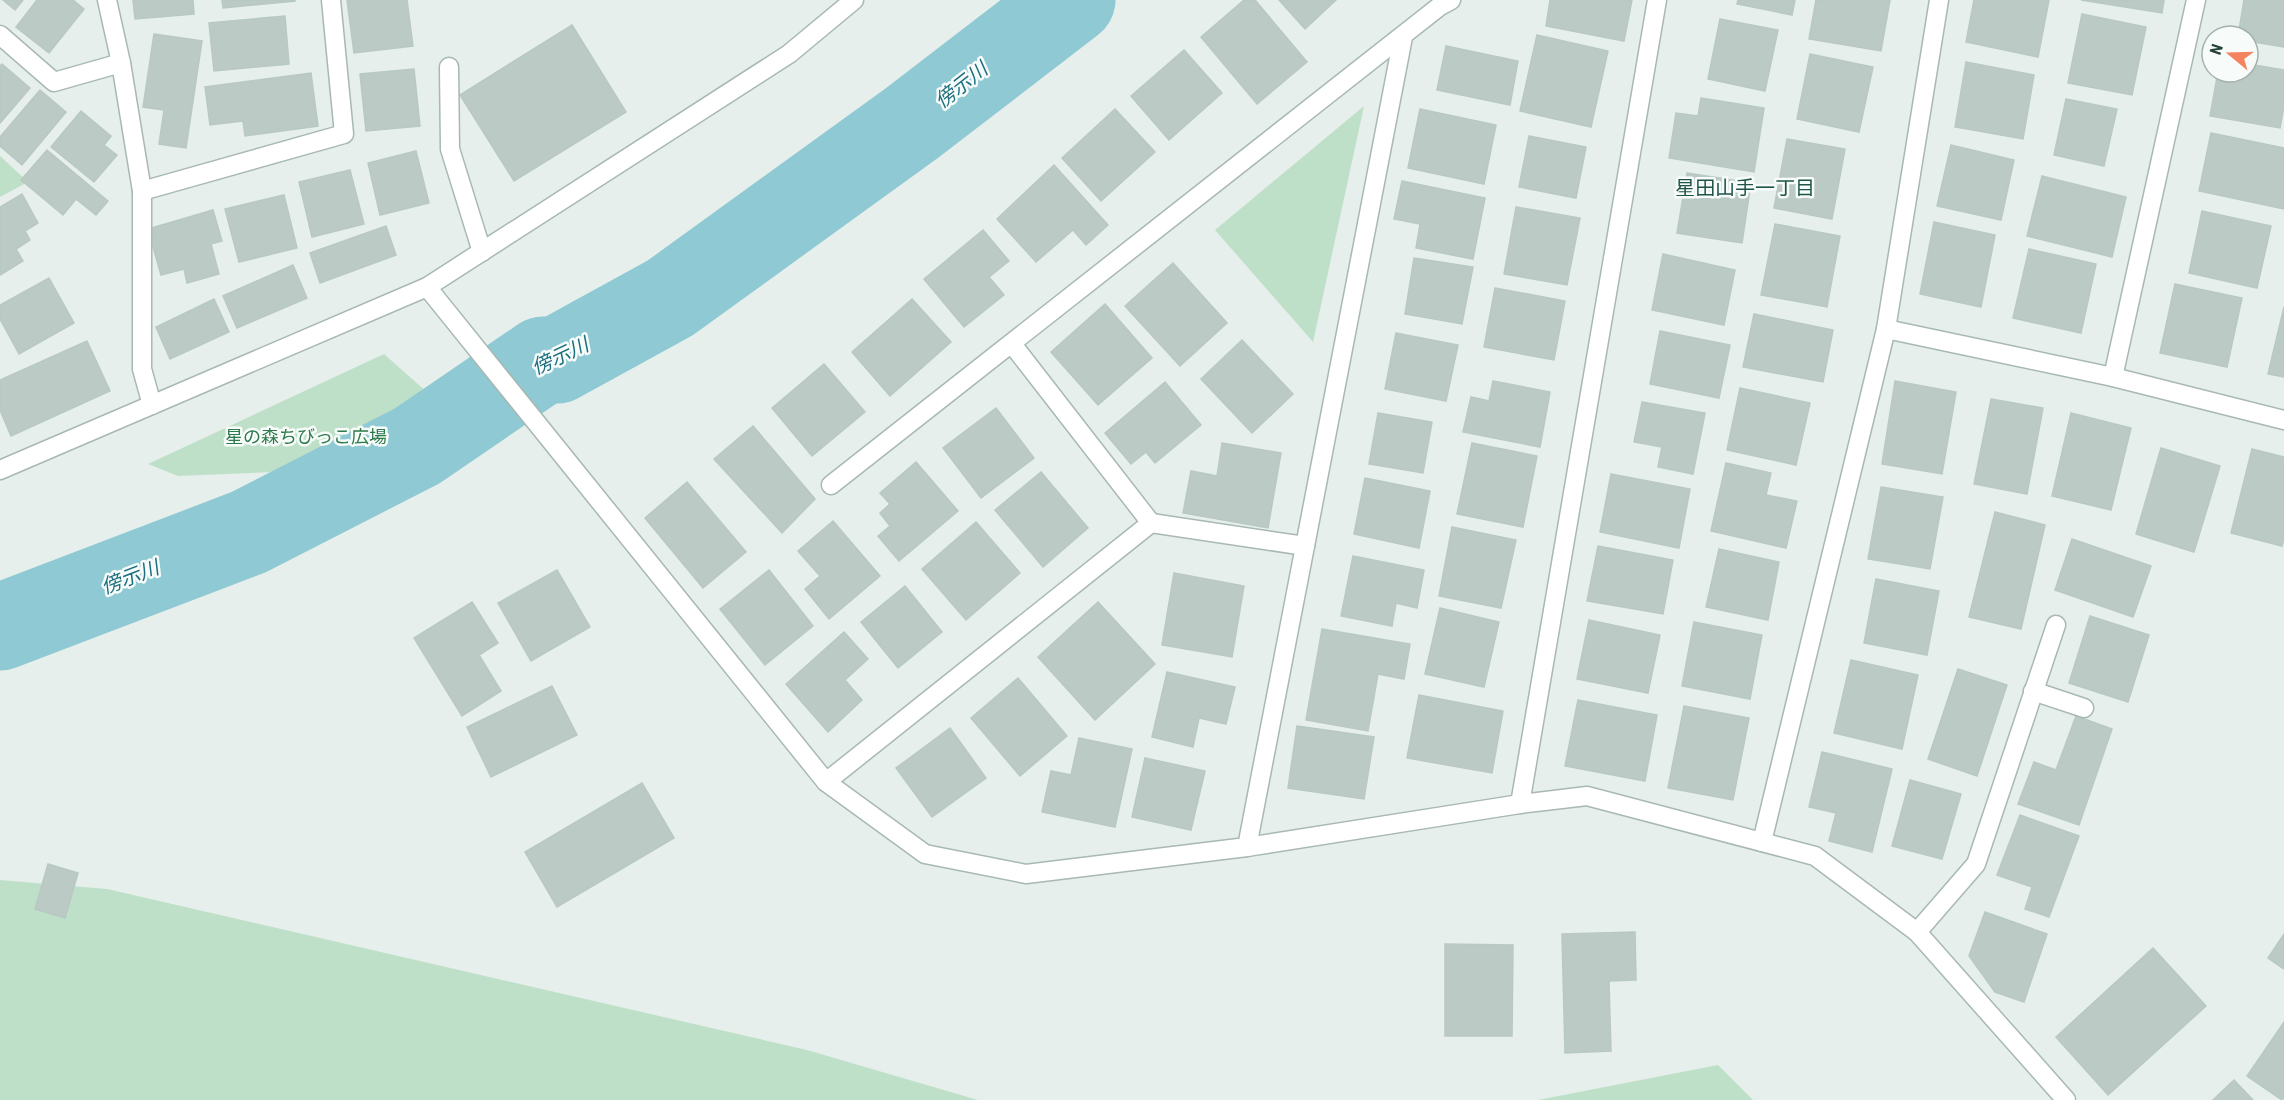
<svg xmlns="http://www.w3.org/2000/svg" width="2284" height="1100" font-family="'Roboto Condensed','Noto Sans JP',sans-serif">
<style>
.green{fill:#bfe0c8}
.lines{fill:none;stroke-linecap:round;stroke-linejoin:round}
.river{stroke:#8ec9d4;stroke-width:87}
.building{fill:#bbcac4;stroke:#b8c9c2;stroke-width:1.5}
.minor-casing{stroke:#a8b8b2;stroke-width:21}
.minor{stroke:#fff;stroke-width:18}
.labels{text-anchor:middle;stroke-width:5;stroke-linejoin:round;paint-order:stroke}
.park-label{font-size:18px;fill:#2d7a4b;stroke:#f7fbf9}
.water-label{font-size:20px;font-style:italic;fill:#1c6f80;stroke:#f7fbf9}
.neighbourhood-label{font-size:20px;fill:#1f5548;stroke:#f7fbf9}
</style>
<rect width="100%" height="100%" fill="#e6efeb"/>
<g class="green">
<polygon points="1364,106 1313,342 1215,230"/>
<polygon points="0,156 28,182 0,197"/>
<polygon points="384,354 446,409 303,486 274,472 178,476 148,464"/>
<polygon points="0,880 107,889 807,1050 978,1100 0,1100"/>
<polygon points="1718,1065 1753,1100 1538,1100"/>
</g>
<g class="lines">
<polyline class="river" points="0,627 249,532 417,446 543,360 557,360 670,298 912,123 1072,0"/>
</g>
<g class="building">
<polygon points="3,0 23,0 15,10"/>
<polygon points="37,0 73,0 84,9 49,53 16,27"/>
<polygon points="133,0 193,0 194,14 135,19"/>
<polygon points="222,0 295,0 295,1 223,8"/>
<polygon points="347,0 407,0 413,46 354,53"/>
<polygon points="1244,0 1255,0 1307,62 1257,104 1201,37"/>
<polygon points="1279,0 1336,0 1305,29"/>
<polygon points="1550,0 1632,0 1624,41 1546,26"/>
<polygon points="1738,0 1795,0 1792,15 1737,4"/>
<polygon points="1816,0 1890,0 1881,51 1809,39"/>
<polygon points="1974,0 2049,0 2038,57 1966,42"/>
<polygon points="2081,0 2164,0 2162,13"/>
<polygon points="2244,0 2284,0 2284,47 2248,41 2248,36 2238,36"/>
<polygon points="2082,14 2146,27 2132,95 2068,83"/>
<polygon points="285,16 289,64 214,71 209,23"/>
<polygon points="1720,19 1778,30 1765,91 1708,79"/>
<polygon points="572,25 626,112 514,181 460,95"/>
<polygon points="154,34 202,41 186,148 159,144 164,110 143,107"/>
<polygon points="1537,35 1608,51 1591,127 1520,111"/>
<polygon points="1446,46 1518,61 1510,105 1437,90"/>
<polygon points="1184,50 1222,93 1169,140 1131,96"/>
<polygon points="1810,54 1873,67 1859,132 1797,119"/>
<polygon points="1966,62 2034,75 2023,139 1955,127"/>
<polygon points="2,64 30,88 0,123 0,66"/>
<polygon points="2248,64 2284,70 2284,106 2280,128 2210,116 2218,72 2248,72"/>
<polygon points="414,69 420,126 366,131 360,74"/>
<polygon points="311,73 318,126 245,136 243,121 210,125 205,87"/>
<polygon points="40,90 66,112 22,165 0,146 0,137"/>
<polygon points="1701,98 1764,108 1754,172 1669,158 1676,113 1698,116"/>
<polygon points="2066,99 2117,109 2104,166 2054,155"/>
<polygon points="1115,109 1155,152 1101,201 1062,158"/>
<polygon points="1420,109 1496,125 1484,184 1408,168"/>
<polygon points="81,111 111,136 104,145 117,155 94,182 51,147"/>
<polygon points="2211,133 2284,148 2284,209 2199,191"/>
<polygon points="1529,136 1586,147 1576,198 1519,187"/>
<polygon points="1787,139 1845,149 1832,219 1774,208"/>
<polygon points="1951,145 2014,160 2001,220 1937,206"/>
<polygon points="47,150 108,201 96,215 76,199 63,215 21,180"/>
<polygon points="416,151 429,203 380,215 368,163"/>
<polygon points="1054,165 1108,225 1086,245 1073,230 1036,262 997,219"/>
<polygon points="350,170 364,224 312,237 299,182"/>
<polygon points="1687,173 1751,183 1742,243 1677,233"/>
<polygon points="2042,176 2126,197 2112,257 2027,236"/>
<polygon points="1402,181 1485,198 1473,259 1416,248 1420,224 1394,219"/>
<polygon points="22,194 38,223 25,231 30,240 16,249 23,261 0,275 0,207"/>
<polygon points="284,195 297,248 239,262 225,209"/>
<polygon points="1516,207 1580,218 1567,285 1504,274"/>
<polygon points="213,210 222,241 211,244 219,274 187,283 184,269 161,275 148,229"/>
<polygon points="2202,211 2271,226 2257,288 2189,273"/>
<polygon points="1934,222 1995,235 1981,307 1920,294"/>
<polygon points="1775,224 1840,236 1827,307 1761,295"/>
<polygon points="386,226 396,255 320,283 310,253"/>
<polygon points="983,230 1009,261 989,277 1004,295 964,327 924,279"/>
<polygon points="2029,249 2096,264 2081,333 2013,318"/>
<polygon points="1663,254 1735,270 1724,325 1652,310"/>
<polygon points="1414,258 1473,267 1462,324 1405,314"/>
<polygon points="1173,263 1227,323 1180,366 1125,306"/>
<polygon points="293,265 307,298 237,328 223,296"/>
<polygon points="49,278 74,323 19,354 0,319 0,305"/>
<polygon points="2175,284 2242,298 2227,367 2160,353"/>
<polygon points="1495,288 1565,301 1554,360 1484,347"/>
<polygon points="214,299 229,332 170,359 156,327"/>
<polygon points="912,299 951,342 890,396 852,352"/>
<polygon points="1105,304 1152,358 1098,405 1051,352"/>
<polygon points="2284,307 2284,377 2268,374"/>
<polygon points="1754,314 1833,330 1823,382 1743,367"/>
<polygon points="1660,331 1730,345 1719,398 1650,384"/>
<polygon points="1396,333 1458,345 1446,401 1385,389"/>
<polygon points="1242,340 1293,394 1252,433 1201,379"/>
<polygon points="87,341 110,391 11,436 0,410 0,380"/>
<polygon points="824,364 865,412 812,456 772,408"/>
<polygon points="1493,381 1550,392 1540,447 1463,432 1471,397 1489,401"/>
<polygon points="1895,381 1956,392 1942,474 1882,464"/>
<polygon points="1165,382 1201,425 1155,463 1146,452 1131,464 1105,433"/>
<polygon points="1740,388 1810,403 1796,465 1727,450"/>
<polygon points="1991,399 2043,408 2027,494 1974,484"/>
<polygon points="1642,402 1705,413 1693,474 1658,467 1662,447 1634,442"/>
<polygon points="996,408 1034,458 981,498 943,448"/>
<polygon points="1378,413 1432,422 1423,473 1369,464"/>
<polygon points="2071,413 2131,428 2111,510 2052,496"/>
<polygon points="753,426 815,499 782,533 714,459"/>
<polygon points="1222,443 1281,453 1268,528 1183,513 1191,471 1217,476"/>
<polygon points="1472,443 1537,456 1523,527 1457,514"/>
<polygon points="2161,448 2220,466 2194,552 2136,534"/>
<polygon points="2252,449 2284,457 2284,539 2282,546 2231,533"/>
<polygon points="916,462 958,511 899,561 878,536 890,526 880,513 890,504 880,493"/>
<polygon points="1726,463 1771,473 1766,495 1797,501 1786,548 1711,531"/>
<polygon points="1041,472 1088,528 1043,567 995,510"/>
<polygon points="1611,474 1690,489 1679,548 1600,532"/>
<polygon points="1365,478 1430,491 1419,548 1354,534"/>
<polygon points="687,482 746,552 703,588 645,518"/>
<polygon points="1881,487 1943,497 1930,569 1868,559"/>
<polygon points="1995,512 2045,525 2021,629 1969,617"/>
<polygon points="833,521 880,576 829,619 805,589 820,576 798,551"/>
<polygon points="976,522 1020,573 966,620 922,569"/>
<polygon points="1452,527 1516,540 1501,608 1439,596"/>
<polygon points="2072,539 2151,566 2133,617 2055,590"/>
<polygon points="1598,546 1673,560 1663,614 1587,601"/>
<polygon points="1719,549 1779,562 1768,620 1706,607"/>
<polygon points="1353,556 1424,570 1417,608 1396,603 1392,626 1341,616"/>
<polygon points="557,570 590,627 531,661 498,603"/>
<polygon points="769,570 813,626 765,665 720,609"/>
<polygon points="1174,573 1244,586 1232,657 1162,645"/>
<polygon points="1876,579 1939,591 1927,655 1864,643"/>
<polygon points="905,586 942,632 898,668 861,622"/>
<polygon points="472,602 498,643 479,655 501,691 462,716 414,638"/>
<polygon points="1098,602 1155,664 1095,720 1038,657"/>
<polygon points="1440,608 1499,622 1484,687 1425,674"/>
<polygon points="2090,616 2149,635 2128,702 2069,683"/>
<polygon points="1589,620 1660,635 1648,693 1577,679"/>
<polygon points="1694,622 1762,635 1750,699 1682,686"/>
<polygon points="1322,629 1410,644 1404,679 1378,674 1368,731 1306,720"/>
<polygon points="844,632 868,659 845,680 862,700 828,732 786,684"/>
<polygon points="1851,660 1918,675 1902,749 1834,733"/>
<polygon points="1958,669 2007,685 1977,776 1928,759"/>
<polygon points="1167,672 1235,687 1226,724 1199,718 1193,747 1152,737"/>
<polygon points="1018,678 1067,736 1020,776 971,718"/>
<polygon points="552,686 577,735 491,777 467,727"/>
<polygon points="1419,695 1503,711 1492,773 1407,758"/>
<polygon points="1578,700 1657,715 1645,781 1565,766"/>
<polygon points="1684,706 1749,718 1733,800 1668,788"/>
<polygon points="2076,716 2112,729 2079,825 2018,804 2034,762 2056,770"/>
<polygon points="1297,726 1374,737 1364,799 1288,788"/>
<polygon points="950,728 986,778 932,817 896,768"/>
<polygon points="1079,738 1132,749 1115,827 1042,812 1051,771 1071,775"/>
<polygon points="1822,752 1892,769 1872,852 1829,841 1836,813 1809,807"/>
<polygon points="1145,758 1205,771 1191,830 1132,817"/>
<polygon points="1910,780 1961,794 1942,859 1892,846"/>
<polygon points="642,783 674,838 557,907 525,852"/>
<polygon points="2020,815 2079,836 2049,917 2025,909 2032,887 1997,875"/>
<polygon points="48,864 78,873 65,918 35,909"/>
<polygon points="1985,912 2047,934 2024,1002 1995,992 1969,956"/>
<polygon points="1635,932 1636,980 1609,981 1611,1051 1565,1053 1562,934"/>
<polygon points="2284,934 2284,969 2268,958"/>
<polygon points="1445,944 1513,945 1512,1036 1445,1036"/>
<polygon points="2153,948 2206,1006 2108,1095 2056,1037"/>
<polygon points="2284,1022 2284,1097 2282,1100 2247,1076"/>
<polygon points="2234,1080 2253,1100 2213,1100"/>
</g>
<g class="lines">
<g class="minor-casing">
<g id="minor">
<polyline points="107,0 121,63 142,191 142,369 152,405"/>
<polyline points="0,35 54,82 121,63"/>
<polyline points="449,67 450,149 482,252"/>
<polyline points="142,191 344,134 331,0"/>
<polyline points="427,287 826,782 925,854 1026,874 1247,847 1520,804 1587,796 1815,856 1917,932 2066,1100"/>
<polyline points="1886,329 1939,0"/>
<polyline points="1012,344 1151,523"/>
<polyline points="2113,377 2196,0"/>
<polyline points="0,470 427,287 789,54 854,0"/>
<polyline points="831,485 1440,6 1451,0"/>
<polyline points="1305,546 1403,37"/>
<polyline points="2033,691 2084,708"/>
<polyline points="826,782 1151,523 1305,546 1247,847"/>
<polyline points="1520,804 1657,0"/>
<polyline points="1762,842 1886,329 2113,377 2284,420"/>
<polyline points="1917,932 1976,864 2056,625"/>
</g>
</g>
<use href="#minor" class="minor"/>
</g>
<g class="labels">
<g class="park-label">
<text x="306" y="443">星の森ちびっこ広場</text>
</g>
<g class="water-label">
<text transform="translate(961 85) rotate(-38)" y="7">傍示川</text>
<text transform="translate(560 356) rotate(-25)" y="7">傍示川</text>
<text transform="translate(130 577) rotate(-21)" y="7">傍示川</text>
</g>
<g class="neighbourhood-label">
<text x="1745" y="195">星田山手一丁目</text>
</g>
</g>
<g transform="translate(2230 54) rotate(289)"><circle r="28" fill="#f7fbf9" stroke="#a3b1ad" stroke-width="1.5"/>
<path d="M0-4.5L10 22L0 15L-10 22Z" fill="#f4845f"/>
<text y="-9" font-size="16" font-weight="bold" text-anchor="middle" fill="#24423a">N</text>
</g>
</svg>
